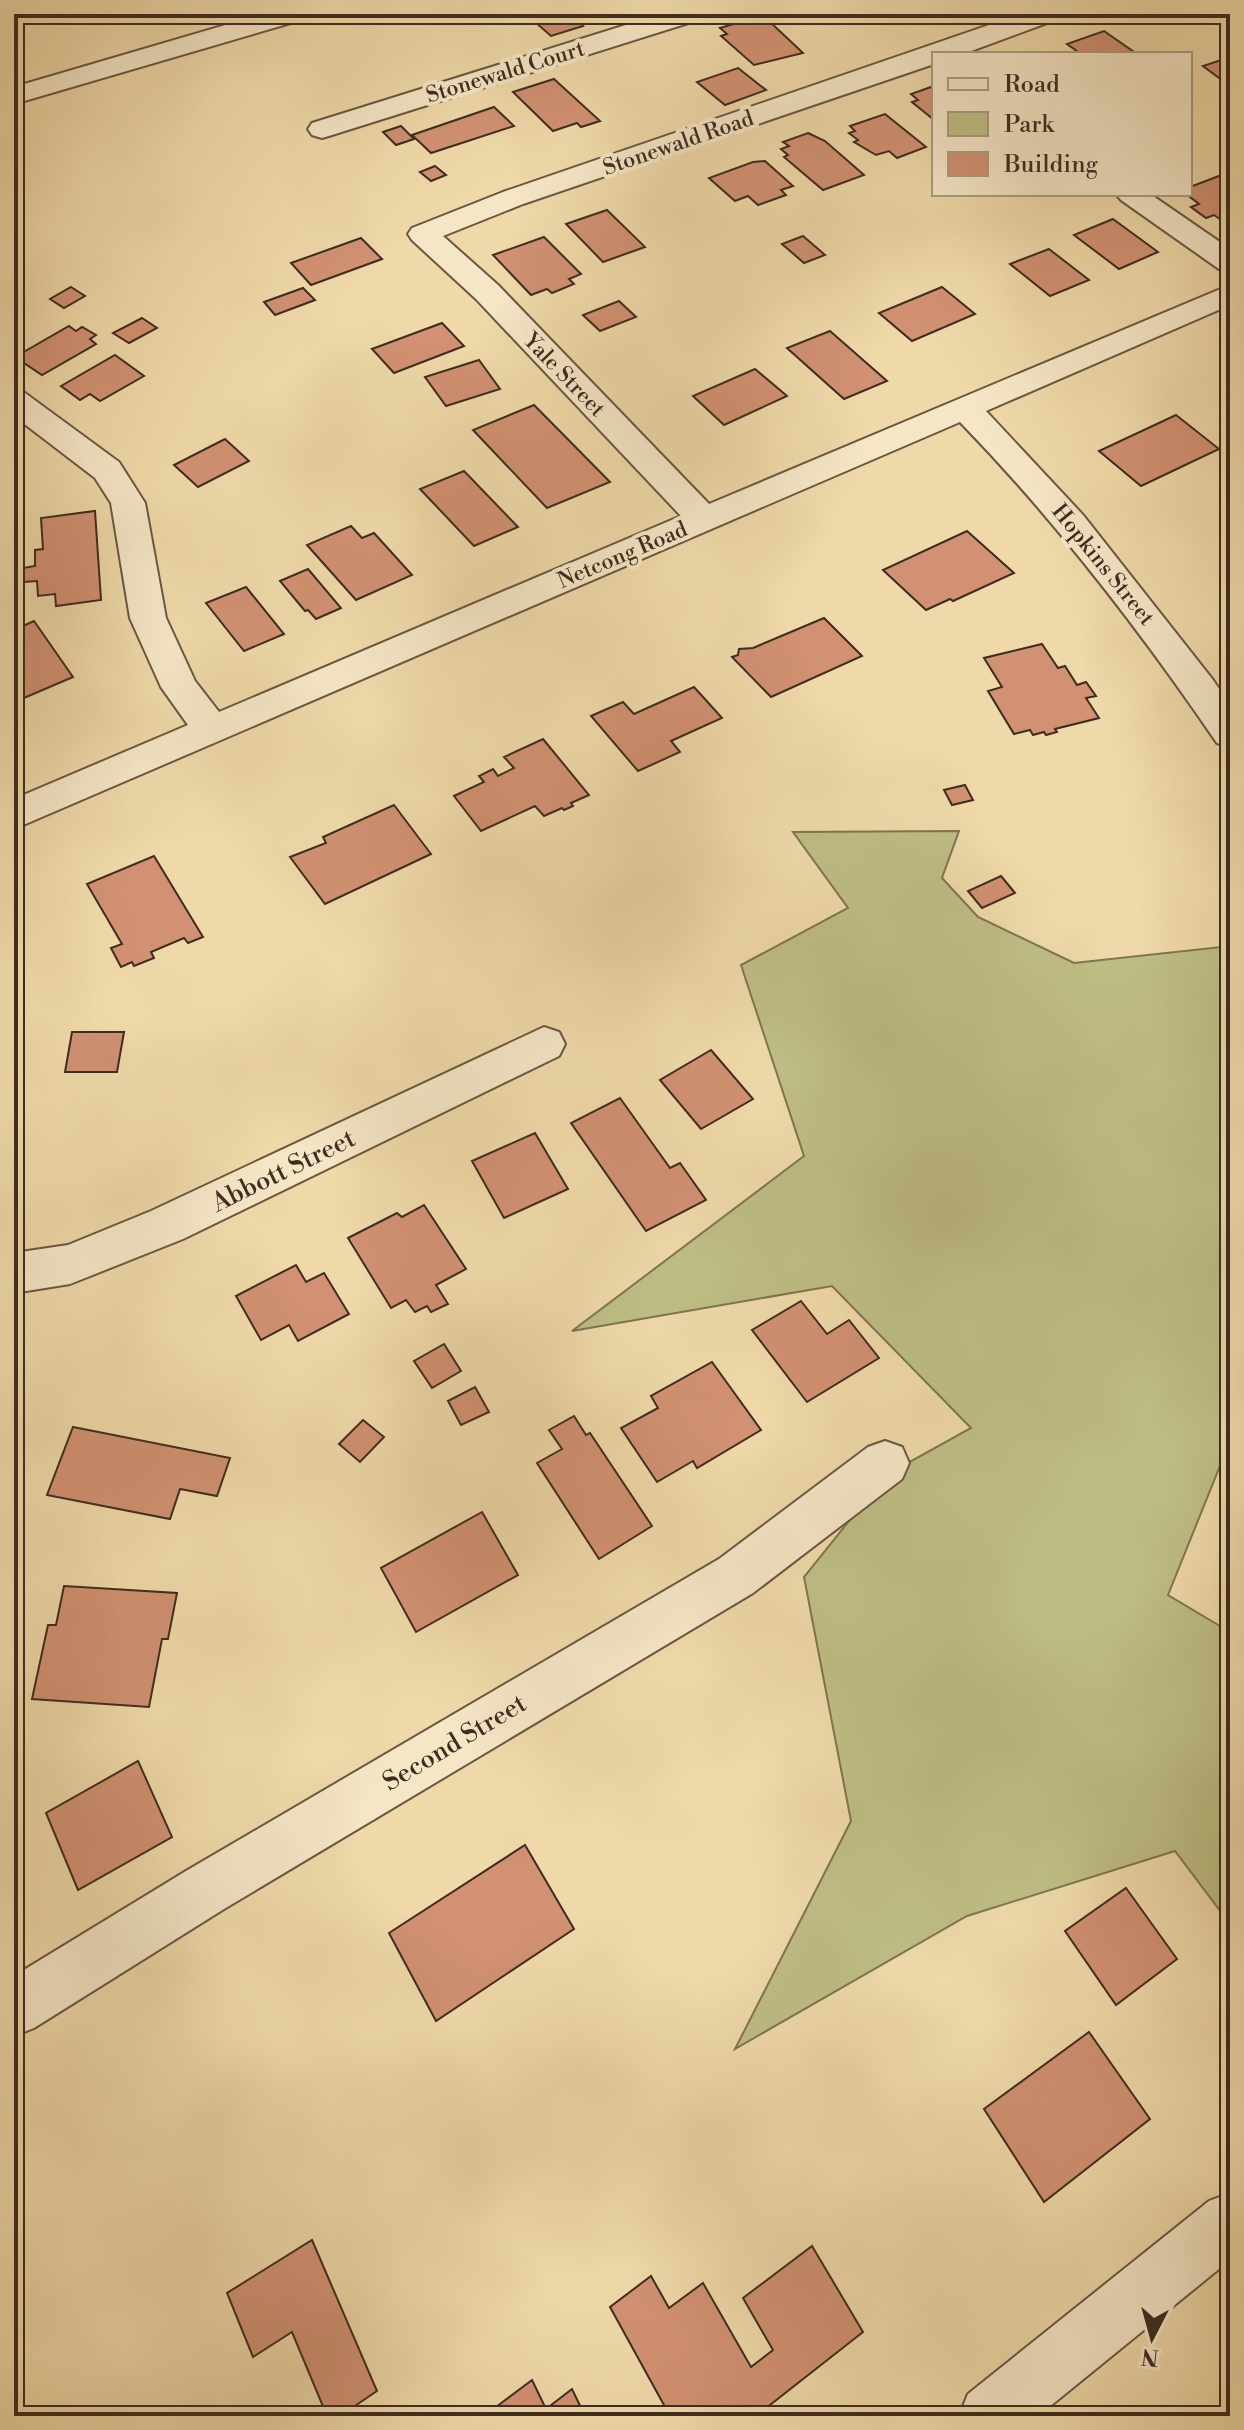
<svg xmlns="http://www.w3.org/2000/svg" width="1244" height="2430" font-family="'Libre Bodoni',serif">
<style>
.green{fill:#bebe84;stroke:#7e7552;stroke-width:2}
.building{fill:#d19172;stroke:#3e2c21;stroke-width:2}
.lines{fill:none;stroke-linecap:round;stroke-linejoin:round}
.minor-casing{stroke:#6a5743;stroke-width:4}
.minor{fill:#f5e6c6;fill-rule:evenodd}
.labels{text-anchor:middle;stroke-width:8;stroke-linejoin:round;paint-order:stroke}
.far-street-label{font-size:22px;fill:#3e2c21;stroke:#f5e6c6}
.street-label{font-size:26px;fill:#3e2c21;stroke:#f5e6c6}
</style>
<rect width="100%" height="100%" fill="#efd9a8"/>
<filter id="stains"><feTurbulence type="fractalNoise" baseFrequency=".0025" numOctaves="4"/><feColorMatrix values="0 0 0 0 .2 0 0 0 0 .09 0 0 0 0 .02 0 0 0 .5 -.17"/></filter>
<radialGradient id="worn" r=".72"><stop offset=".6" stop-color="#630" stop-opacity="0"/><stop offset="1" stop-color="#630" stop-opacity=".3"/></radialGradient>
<polygon class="green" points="959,831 942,878 978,917 1074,963 1230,946 1230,1441 1168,1595 1230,1632 1230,1924 1175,1851 967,1916 735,2049 851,1821 804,1577 886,1475 971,1428 832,1286 572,1331 804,1156 741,965 848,908 793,832"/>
<g class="building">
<polygon points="14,14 57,14 17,25"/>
<polygon points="526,14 580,14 586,19 578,21 583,26 551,36"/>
<polygon points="1204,14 1230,14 1230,31"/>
<polygon points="757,17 762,21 768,20 803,53 754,65 721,36 727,34 720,28"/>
<polygon points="1104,31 1137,54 1081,54 1067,44"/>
<polygon points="1221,60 1230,67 1230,83 1227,84 1203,66"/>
<polygon points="738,68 766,90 725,105 697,82"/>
<polygon points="554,79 600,121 581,127 577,123 553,131 513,92"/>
<polygon points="931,87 934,90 934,120 912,102 918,100 911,94"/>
<polygon points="494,107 514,126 431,153 412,135"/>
<polygon points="885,114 926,147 897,158 889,151 876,155 854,142 858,140 849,133 855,131 850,126"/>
<polygon points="401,126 414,139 396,145 383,132"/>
<polygon points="808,133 825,141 864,175 823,190 784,157 788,155 781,149 789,146 783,142"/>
<polygon points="765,161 793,186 781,190 786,195 758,205 748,196 735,201 709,178 753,162"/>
<polygon points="435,166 446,175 431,181 420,172"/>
<polygon points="1219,176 1230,184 1230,226 1214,215 1206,218 1191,207 1199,204 1186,194 1190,194 1190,187"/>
<polygon points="607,210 645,247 603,262 566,224"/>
<polygon points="1113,219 1158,252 1119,269 1074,235"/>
<polygon points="803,236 825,255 804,263 782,244"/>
<polygon points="544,237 581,274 569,279 574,284 552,293 547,289 531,295 493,255"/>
<polygon points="361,238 382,259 311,285 291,263"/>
<polygon points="1049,249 1089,280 1050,296 1010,264"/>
<polygon points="71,287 85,296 64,308 50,299"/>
<polygon points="942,287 975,314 912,341 879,313"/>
<polygon points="303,288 315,300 275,315 264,302"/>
<polygon points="619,301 636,317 600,331 583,315"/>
<polygon points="142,318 157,328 129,343 113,333"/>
<polygon points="442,323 464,346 394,373 372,349"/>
<polygon points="69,326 76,331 82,327 96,335 90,339 96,344 42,375 15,357"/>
<polygon points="830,331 887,381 844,399 787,348"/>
<polygon points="115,355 144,376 100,401 90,394 80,400 61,386"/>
<polygon points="479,360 500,389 446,406 425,377"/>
<polygon points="755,369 787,396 724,425 693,396"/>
<polygon points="534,405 610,482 547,508 473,430"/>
<polygon points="1176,415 1219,449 1141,486 1099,451"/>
<polygon points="225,439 249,461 198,487 174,465"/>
<polygon points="464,471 518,527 474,546 420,489"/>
<polygon points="95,511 101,600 56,606 55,594 38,596 37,581 24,582 23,568 35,566 35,550 43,549 41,518"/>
<polygon points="351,526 362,538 374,533 412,575 356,600 307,545"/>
<polygon points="967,531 1014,573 953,601 950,599 926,610 883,570"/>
<polygon points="308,569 341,608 316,619 308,610 305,611 280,581"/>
<polygon points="246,587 284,634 244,651 206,603"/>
<polygon points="824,618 862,656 771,697 732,657 738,655 739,649 753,648"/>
<polygon points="34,621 73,677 24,698 17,689 14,691 14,630"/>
<polygon points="1042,644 1058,668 1065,666 1077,685 1086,682 1096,696 1086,698 1099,718 1055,729 1057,732 1046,735 1044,732 1033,735 1030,730 1014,734 988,691 1002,687 984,658"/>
<polygon points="694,687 722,718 671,741 680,752 638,771 591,716 623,702 634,714"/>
<polygon points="543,739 589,795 571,803 573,806 564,810 562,808 544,816 535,806 481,831 454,796 484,782 479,776 493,769 498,776 514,768 504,757"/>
<polygon points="965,785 973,800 952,805 944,790"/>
<polygon points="394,805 431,854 325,904 290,857 326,843 323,837"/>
<polygon points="154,856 203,937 188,943 184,938 151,952 154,958 134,966 132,962 121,967 111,948 122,944 87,884"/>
<polygon points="1001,876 1015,893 982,908 968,891"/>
<polygon points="72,1032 124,1032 117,1072 65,1072"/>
<polygon points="711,1050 753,1099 701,1129 660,1080"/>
<polygon points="620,1098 670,1168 680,1163 706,1200 646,1231 571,1123"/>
<polygon points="535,1133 568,1189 504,1218 472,1161"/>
<polygon points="424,1205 466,1269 436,1285 448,1304 431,1312 427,1306 415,1312 406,1300 391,1308 348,1238 397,1213 402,1217"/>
<polygon points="296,1265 306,1282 324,1273 349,1314 298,1341 289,1325 261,1340 236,1296"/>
<polygon points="801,1301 827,1334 849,1320 879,1358 807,1402 752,1330"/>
<polygon points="444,1344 461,1371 432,1388 414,1361"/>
<polygon points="712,1362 761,1430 697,1468 693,1461 657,1482 621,1428 658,1408 651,1396"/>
<polygon points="475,1387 489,1412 461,1425 448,1401"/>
<polygon points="574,1416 586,1435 590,1433 652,1526 599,1559 537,1463 562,1449 549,1430"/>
<polygon points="363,1420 384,1437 360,1462 339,1444"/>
<polygon points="73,1427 230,1458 217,1496 180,1489 170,1519 47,1495"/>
<polygon points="482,1512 518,1575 416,1632 381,1568"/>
<polygon points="64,1586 177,1593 168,1639 162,1639 149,1707 32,1699 48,1625 56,1625"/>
<polygon points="138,1761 172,1837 78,1890 46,1813"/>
<polygon points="525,1845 574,1929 436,2021 389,1933"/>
<polygon points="1126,1888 1177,1959 1116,2005 1065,1931"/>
<polygon points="1089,2032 1150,2119 1044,2202 984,2109"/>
<polygon points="312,2240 377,2391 340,2416 327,2416 292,2332 253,2357 227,2293"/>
<polygon points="812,2246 863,2332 756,2416 670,2416 610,2307 651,2276 669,2308 703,2283 751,2367 773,2350 743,2298"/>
<polygon points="532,2380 546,2409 572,2389 585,2416 484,2416"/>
</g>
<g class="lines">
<g class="minor-casing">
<g id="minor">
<polygon points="263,14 305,14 301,20 14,104 14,87"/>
<polygon points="661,14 702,14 698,20 332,135 322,138 312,135 308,129 312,123"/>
<path d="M 1021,14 L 1059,14 L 1055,20 L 963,54 L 934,54 L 934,64 L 523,204 L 443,236 L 498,285 L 709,504 L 1230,285 L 1230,305 L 986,411 L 1083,515 L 1213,680 L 1230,705 L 1230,747 L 1217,743 C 1139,629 1056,521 960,422 L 14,829 L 14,799 L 188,725 L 161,687 L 130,618 L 111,503 L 95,478 L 14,416 L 14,390 L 25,393 L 119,462 L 145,503 L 166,618 L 195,681 L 219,712 L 681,516 L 476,299 L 412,240 L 408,234 L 412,228 L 503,192 Z"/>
<polygon points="1116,194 1150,194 1230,249 1230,272 1219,269 1121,200"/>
<polygon points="544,1027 559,1032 565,1044 559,1056 183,1239 70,1284 14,1293 14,1253 68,1245 151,1211"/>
<polygon points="885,1441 902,1447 909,1463 902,1479 753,1593 224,1909 34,2028 14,2036 14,1976 186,1871 719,1559 868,1447"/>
<polygon points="1230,2193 1230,2260 1038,2416 959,2416 968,2394 1209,2201"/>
</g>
</g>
<use href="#minor" class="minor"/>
</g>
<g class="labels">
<g class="far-street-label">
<text transform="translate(505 71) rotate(-17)" y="8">Stonewald Court</text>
<text transform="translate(678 142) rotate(-19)" y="8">Stonewald Road</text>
<text transform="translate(565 374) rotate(46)" y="8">Yale Street</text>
<text transform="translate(622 554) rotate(-23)" y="8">Netcong Road</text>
<text transform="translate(1104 564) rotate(51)" y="8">Hopkins Street</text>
</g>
<g class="street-label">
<text transform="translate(283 1170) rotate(-26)" y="9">Abbott Street</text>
<text transform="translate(454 1742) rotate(-31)" y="9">Second Street</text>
</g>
</g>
<rect width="1244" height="2430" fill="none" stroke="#efd9a8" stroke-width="48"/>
<rect x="16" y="16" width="1212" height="2398" fill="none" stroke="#3e2c21" stroke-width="4"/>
<rect x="24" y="24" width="1196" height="2382" fill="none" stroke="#3e2c21" stroke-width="2"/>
<rect x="932" y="52" width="260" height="144" fill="#f5e6c6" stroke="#ac9c84" stroke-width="2"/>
<rect x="948" y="78" width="40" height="12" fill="#f5e6c6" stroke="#ac9c84" stroke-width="2"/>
<text x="1004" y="92" font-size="24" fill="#3e2c21">Road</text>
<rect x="948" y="112" width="40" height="24" fill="#bebe84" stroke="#ac9c84" stroke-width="2"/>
<text x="1004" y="132" font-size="24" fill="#3e2c21">Park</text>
<rect x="948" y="152" width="40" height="24" fill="#d19172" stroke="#ac9c84" stroke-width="2"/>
<text x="1004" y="172" font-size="24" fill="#3e2c21">Building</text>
<g transform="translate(1152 2338) rotate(186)" stroke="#f5e6c6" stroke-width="6" paint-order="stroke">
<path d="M0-6L14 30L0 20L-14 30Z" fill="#3e2c21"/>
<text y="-12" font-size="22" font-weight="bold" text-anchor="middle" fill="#3e2c21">N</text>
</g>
<rect width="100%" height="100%" filter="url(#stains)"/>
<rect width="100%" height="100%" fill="url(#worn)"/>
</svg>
